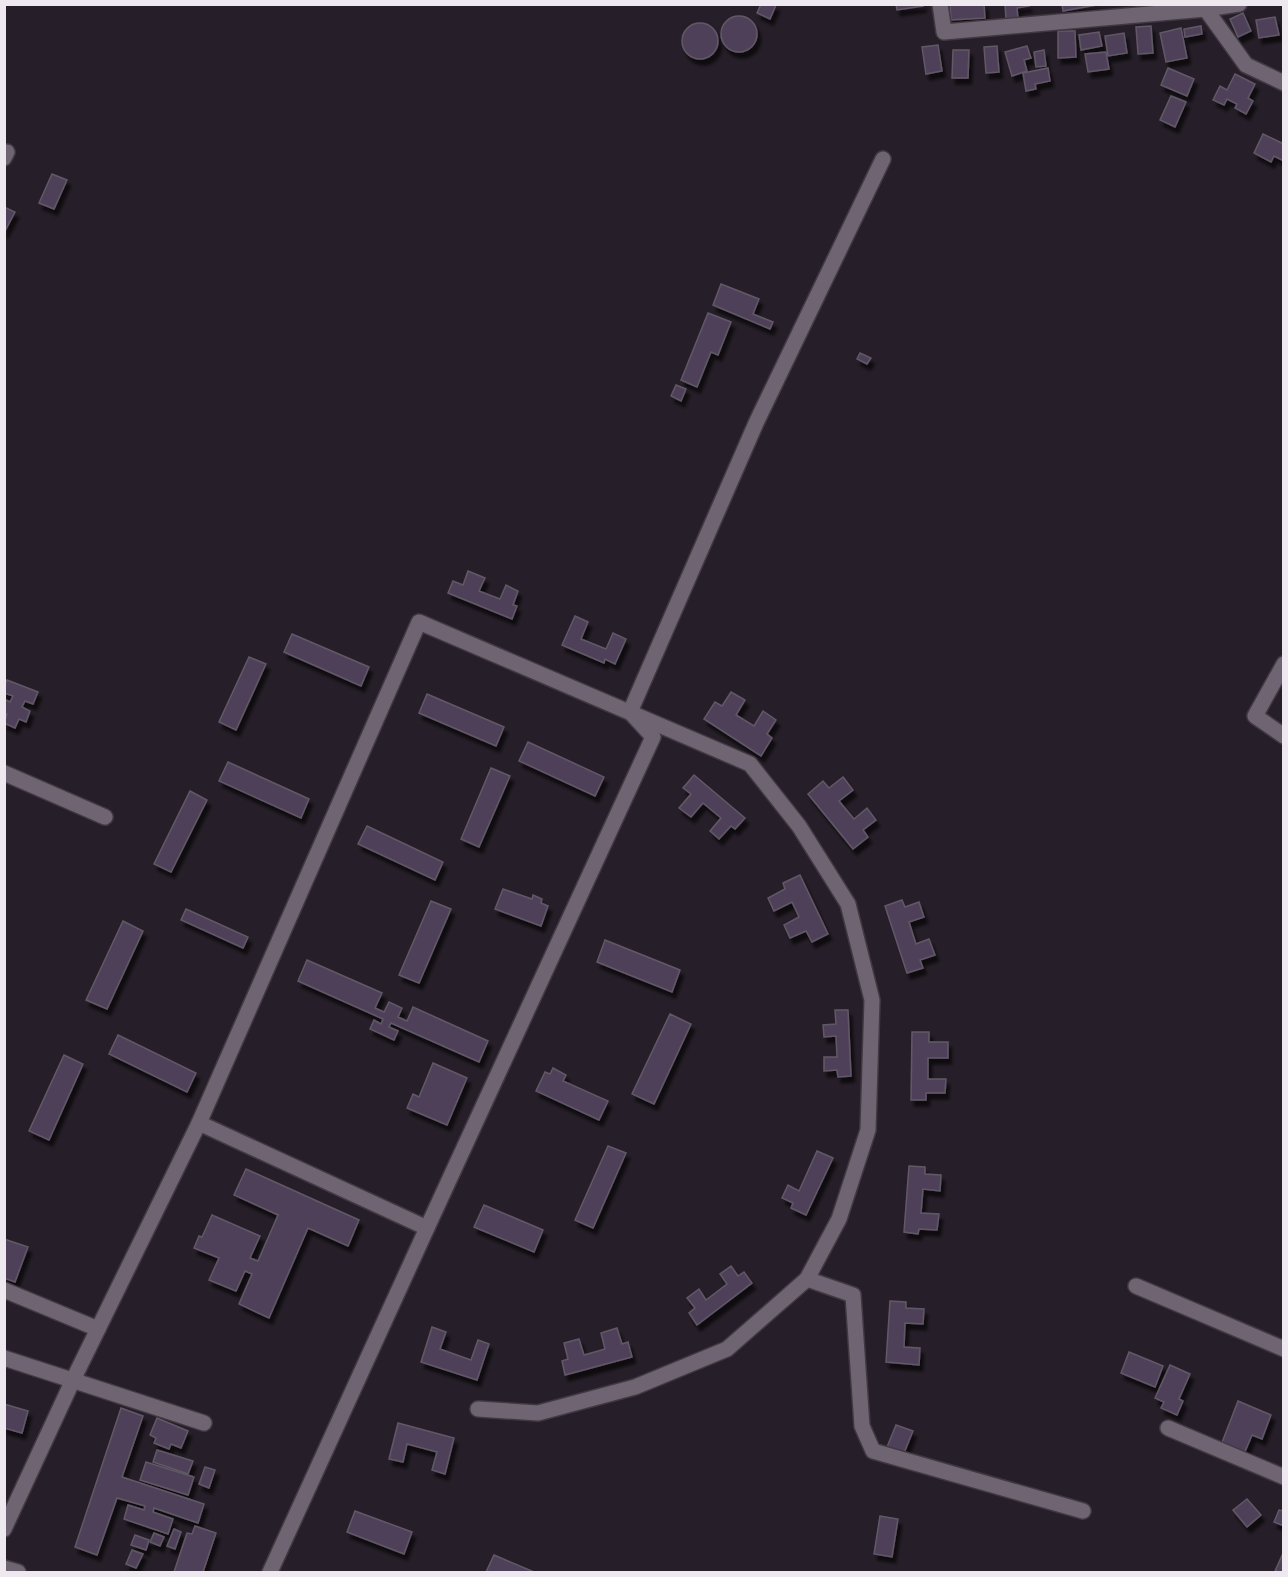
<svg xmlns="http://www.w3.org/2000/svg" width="1288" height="1577" font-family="'Open Sans',sans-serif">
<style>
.building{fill:#50415a;stroke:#615966;stroke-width:1.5;filter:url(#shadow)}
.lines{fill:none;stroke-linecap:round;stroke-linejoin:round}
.street-casing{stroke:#403942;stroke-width:18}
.street{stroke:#6f6471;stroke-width:15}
</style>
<defs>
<filter id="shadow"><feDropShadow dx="3.5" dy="6" stdDeviation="1.5" flood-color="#0009"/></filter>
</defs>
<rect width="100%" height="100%" fill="#261e28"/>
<g class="building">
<polygon points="761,4 776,5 770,19 757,13"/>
<polygon points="896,4 923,4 923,6 897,10"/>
<polygon points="950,4 984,4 985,18 951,20"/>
<polygon points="1005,4 1028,4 1029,6 1017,8 1018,18 1006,19"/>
<polygon points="1062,4 1096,4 1096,5 1063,11"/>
<polygon points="1243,13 1251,31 1238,37 1230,19"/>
<circle cx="739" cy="34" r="18"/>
<polygon points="1275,17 1279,35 1259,38 1256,20"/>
<circle cx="700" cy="41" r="18"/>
<polygon points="1151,26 1153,53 1138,54 1136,27"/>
<polygon points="1201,26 1202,34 1185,37 1184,29"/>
<polygon points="1181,28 1187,58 1166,62 1160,33"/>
<polygon points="1058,31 1075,31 1076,57 1058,58"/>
<polygon points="1099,32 1102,46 1081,50 1079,35"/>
<polygon points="1124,33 1127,53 1108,56 1105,36"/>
<polygon points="938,45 942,71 926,74 922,47"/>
<polygon points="997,46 999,72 986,73 984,47"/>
<polygon points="1027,46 1031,58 1024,60 1027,71 1012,76 1005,52"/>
<polygon points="953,50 969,50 968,78 952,78"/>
<polygon points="1044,50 1046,66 1036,67 1034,52"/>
<polygon points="1106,52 1109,69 1088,72 1085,54"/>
<polygon points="1048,68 1050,81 1035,84 1036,89 1026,91 1023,73"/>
<polygon points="1168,68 1194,79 1187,96 1161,85"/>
<polygon points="1235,74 1255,84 1248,98 1253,101 1246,114 1235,108 1237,104 1227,99 1224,105 1213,100 1220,86 1227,90"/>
<polygon points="1171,96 1186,102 1175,127 1160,120"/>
<polygon points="1263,134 1284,144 1284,161 1274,156 1271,162 1254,153"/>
<polygon points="52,174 67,180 54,209 39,203"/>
<polygon points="4,207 15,212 4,233"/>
<polygon points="721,284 759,299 753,314 773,322 770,329 713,305"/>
<polygon points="708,313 731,322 718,355 711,352 697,387 681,380"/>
<polygon points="860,353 871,358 867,364 857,359"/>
<polygon points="676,385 686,389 681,401 671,396"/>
<polygon points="468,571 485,578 479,591 500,599 506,585 518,591 513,605 517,606 512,619 448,593 453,581 463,585"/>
<polygon points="575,616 588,622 581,639 606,649 613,633 626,639 615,664 605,659 604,663 562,645"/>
<polygon points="292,634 369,667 361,686 284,652"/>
<polygon points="249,657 266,664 236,730 219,722"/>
<polygon points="7,680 38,692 33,704 25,701 22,707 30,711 26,722 19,719 15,728 4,723 7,714 4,713 4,699 10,702 13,696 4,693 4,687"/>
<polygon points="731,692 745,700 736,715 754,726 763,711 776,720 767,734 772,738 761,756 704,719 715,702 722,706"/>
<polygon points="427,694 504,727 496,746 419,713"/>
<polygon points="528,742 604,777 595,796 519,761"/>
<polygon points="228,762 309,799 301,818 219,781"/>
<polygon points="491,768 510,776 479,847 461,839"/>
<polygon points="694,775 745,818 735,829 731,826 719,839 710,831 721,818 703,803 691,817 679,808 691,794 683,788"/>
<polygon points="843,777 853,790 839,801 854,819 867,808 876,820 863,830 868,837 853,849 808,794 823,781 829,788"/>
<polygon points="190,791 207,800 171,872 154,864"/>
<polygon points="367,826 443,862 435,880 358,844"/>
<polygon points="800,875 828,934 812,942 806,931 790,938 784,925 799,917 792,902 774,911 768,898 785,889 783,883"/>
<polygon points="503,889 532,899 533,895 542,899 541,903 548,906 541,926 495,909"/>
<polygon points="902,900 905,907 919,902 924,917 909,922 916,944 929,939 935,955 920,960 923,968 907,973 885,906"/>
<polygon points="431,901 451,909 419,983 399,975"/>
<polygon points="186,909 248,937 243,948 181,920"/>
<polygon points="123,921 143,931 107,1009 86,1000"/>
<polygon points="605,940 680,970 672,992 597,962"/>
<polygon points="307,960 382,993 375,1008 384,1012 389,1002 402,1008 398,1017 407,1021 413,1007 488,1041 479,1062 391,1023 389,1027 398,1031 394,1040 370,1029 374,1020 381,1024 383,1019 298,981"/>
<polygon points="835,1010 848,1010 851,1076 838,1077 837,1070 824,1071 824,1057 837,1057 836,1036 824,1037 823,1025 836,1024"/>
<polygon points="670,1014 691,1024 654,1104 632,1094"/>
<polygon points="912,1032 929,1032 929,1042 948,1042 948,1058 928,1058 928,1079 946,1079 945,1093 926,1093 926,1100 911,1100"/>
<polygon points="118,1035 196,1073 187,1092 109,1054"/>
<polygon points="64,1055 83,1064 49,1140 29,1131"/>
<polygon points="433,1063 467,1078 447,1125 407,1108 413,1094 419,1097"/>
<polygon points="553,1068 566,1075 563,1081 608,1101 599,1120 536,1091 545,1072 550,1074"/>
<polygon points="608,1146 626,1153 593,1228 575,1220"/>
<polygon points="817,1151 833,1158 806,1215 791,1208 793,1203 782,1198 788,1185 799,1191"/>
<polygon points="909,1166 925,1167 925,1174 941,1175 940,1191 923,1189 921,1213 939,1214 937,1230 919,1229 918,1234 904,1232"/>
<polygon points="246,1169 359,1220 348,1246 308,1228 269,1318 239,1304 252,1274 245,1271 236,1291 209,1280 219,1258 194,1248 199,1236 202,1237 212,1215 260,1236 250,1258 258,1261 278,1215 234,1195"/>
<polygon points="484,1205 543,1230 534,1252 474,1227"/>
<polygon points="4,1239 28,1247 15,1282 4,1278"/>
<polygon points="731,1266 738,1276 744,1272 752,1283 697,1325 689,1313 695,1308 687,1298 699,1289 706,1300 727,1284 720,1274"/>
<polygon points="890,1301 906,1302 906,1308 924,1309 923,1324 905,1323 904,1347 920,1348 919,1365 886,1362"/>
<polygon points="432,1327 446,1332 440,1349 471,1360 478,1340 489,1344 477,1380 421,1362"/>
<polygon points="617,1328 622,1344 628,1342 632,1357 565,1375 562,1361 568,1359 564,1343 579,1339 584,1355 605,1349 601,1333"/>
<polygon points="1129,1352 1163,1366 1155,1387 1121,1373"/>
<polygon points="1170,1365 1190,1374 1179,1399 1183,1401 1177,1415 1161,1408 1164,1402 1155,1398"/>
<polygon points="1238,1401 1271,1415 1262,1439 1252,1435 1244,1454 1221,1445"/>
<polygon points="4,1404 28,1411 22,1433 4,1428"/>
<polygon points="121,1408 143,1416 122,1477 204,1504 198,1523 154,1508 153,1512 173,1519 168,1534 124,1519 128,1505 144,1510 145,1506 117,1498 97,1555 75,1547"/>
<polygon points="157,1418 188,1431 181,1448 171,1444 169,1449 154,1443 156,1438 150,1435"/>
<polygon points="398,1423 454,1438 445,1474 432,1470 437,1452 407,1444 403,1462 389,1459"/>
<polygon points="896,1425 913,1431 904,1453 887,1447"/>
<polygon points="157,1450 193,1461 188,1474 153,1462"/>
<polygon points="146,1462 194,1477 188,1495 140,1480"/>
<polygon points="205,1467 215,1470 209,1488 199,1484"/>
<polygon points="1247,1499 1261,1515 1247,1527 1233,1510"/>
<polygon points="1279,1510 1284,1511 1284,1526 1274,1522"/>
<polygon points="355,1511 412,1532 404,1554 347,1532"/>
<polygon points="880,1516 898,1519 892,1557 874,1554"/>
<polygon points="195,1526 216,1533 203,1572 174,1572 187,1533 192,1534"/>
<polygon points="174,1529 181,1532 175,1549 167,1546"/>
<polygon points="154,1533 164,1537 160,1546 150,1542"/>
<polygon points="135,1535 149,1540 146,1550 131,1545"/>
<polygon points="132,1550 143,1554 136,1568 126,1564"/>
<polygon points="1284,1551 1284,1572 1280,1572 1275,1571"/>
<polygon points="494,1555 534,1572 486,1572"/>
</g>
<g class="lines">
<g class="street-casing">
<g id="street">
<polyline points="940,4 944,32 1206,9 1239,4"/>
<polyline points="1202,4 1246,65 1284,83"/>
<polyline points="4,158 7,152"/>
<polyline points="1284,664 1255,716 1284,736"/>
<polyline points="4,773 105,817"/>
<polyline points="199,1123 427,1228"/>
<polyline points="807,1279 853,1295 862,1426 873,1451 1083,1511"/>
<polyline points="1136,1286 1284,1349"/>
<polyline points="4,1290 98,1329"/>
<polyline points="4,1358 204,1423"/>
<polyline points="1168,1428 1284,1477"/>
<polyline points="4,1529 73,1380 199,1123 419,622 750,764 799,826 848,904 872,1000 868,1130 839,1219 807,1279 727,1349 635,1387 538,1413 478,1409"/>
<polyline points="4,1568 18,1572"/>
<polyline points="270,1572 427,1228 653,737 630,712 756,423 883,159"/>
</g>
</g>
<use href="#street" class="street"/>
</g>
<rect width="1288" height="1577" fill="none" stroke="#eee8ef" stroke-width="12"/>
</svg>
